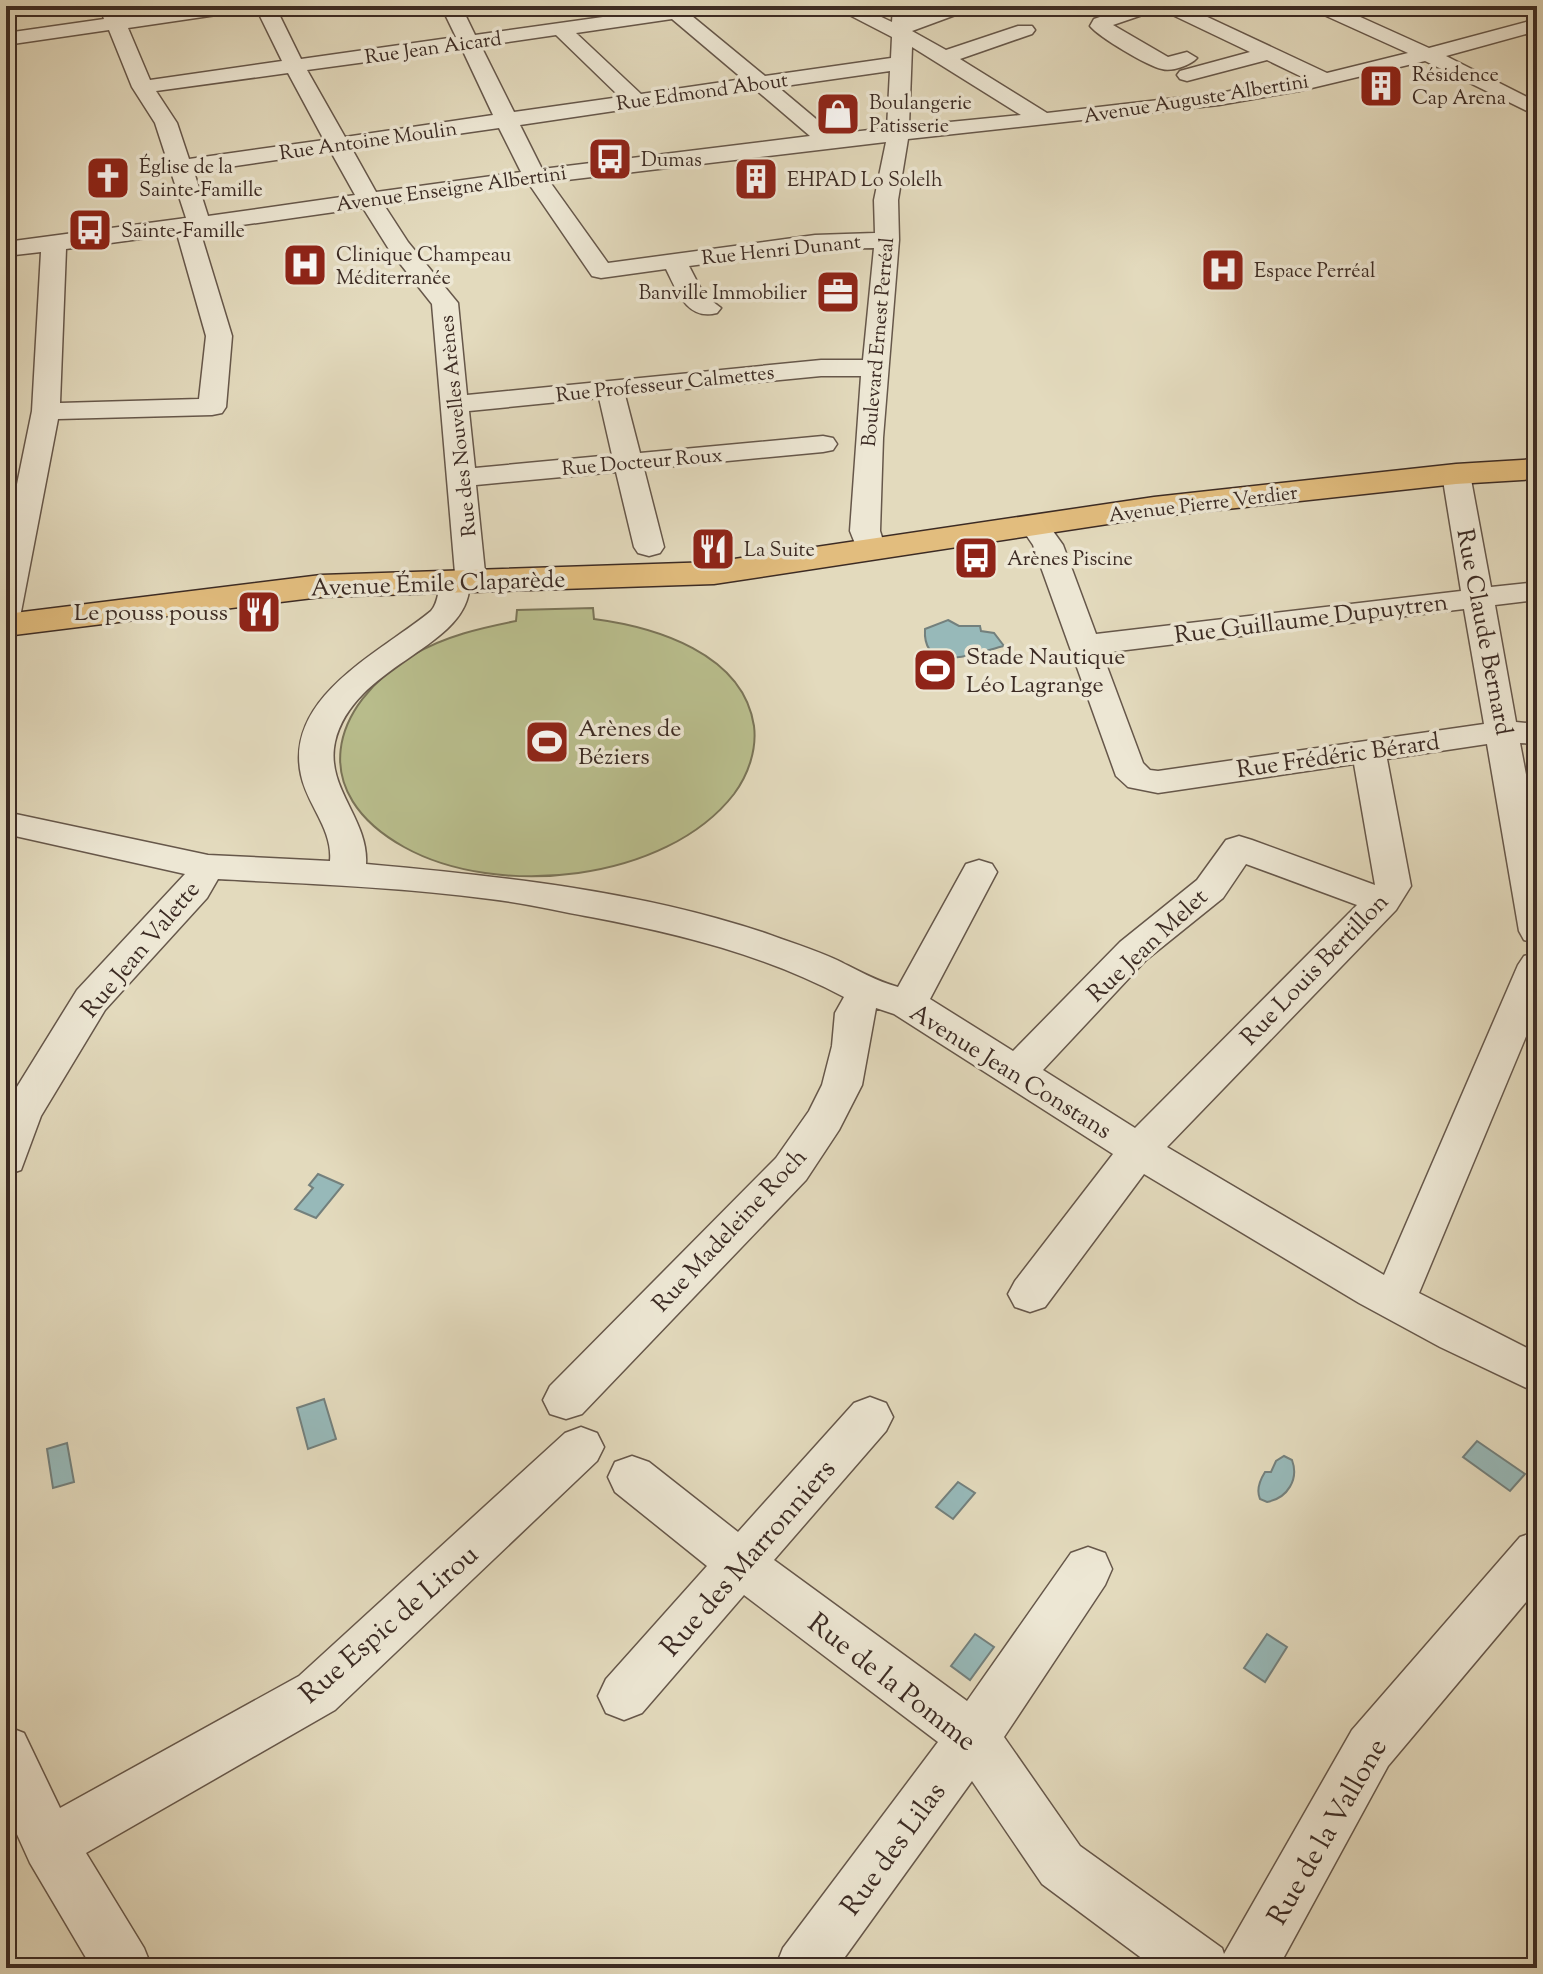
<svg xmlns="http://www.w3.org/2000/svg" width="1543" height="1974" font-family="'Sorts Mill Goudy',serif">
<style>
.green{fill:#b9be8d;stroke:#7a7458;stroke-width:2}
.water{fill:#97b9b9;stroke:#73807d;stroke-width:2}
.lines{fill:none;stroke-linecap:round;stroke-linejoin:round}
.minor-casing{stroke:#66574a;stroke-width:3}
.major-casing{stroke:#3c2b24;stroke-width:3}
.minor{fill:#ede7d4;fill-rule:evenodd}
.major{fill:#e2bd7e;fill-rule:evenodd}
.labels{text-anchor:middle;stroke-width:7;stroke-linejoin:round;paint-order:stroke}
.far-street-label{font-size:20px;fill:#3c2b24;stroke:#ede7d4}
.far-poi-label{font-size:20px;fill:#3c2b24;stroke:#ede7d4;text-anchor:start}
.street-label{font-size:24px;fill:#3c2b24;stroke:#ede7d4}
.poi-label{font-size:24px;fill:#3c2b24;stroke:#ede7d4;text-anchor:start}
.near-street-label{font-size:28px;fill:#3c2b24;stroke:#ede7d4}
</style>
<rect width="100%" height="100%" fill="#e3dabd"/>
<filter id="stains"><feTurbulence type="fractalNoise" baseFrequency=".0025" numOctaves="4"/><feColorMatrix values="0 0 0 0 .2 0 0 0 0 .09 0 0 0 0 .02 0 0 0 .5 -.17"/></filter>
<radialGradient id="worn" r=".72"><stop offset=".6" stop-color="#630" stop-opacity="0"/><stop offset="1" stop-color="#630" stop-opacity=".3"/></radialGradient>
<path class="green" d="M 593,608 L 594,619 C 655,627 743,653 754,726 C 757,750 748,775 734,794 C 666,882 497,899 404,847 C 307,793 329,706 413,655 C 445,636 481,628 516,621 L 517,610 Z"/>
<g class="water">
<path d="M 948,620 L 959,626 L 980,626 L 981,631 L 994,633 L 1004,646 C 981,651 922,678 925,629 Z"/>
<polygon points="318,1174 343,1185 316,1218 295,1209 313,1188 309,1185"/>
<polygon points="324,1399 336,1439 308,1449 297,1408"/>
<polygon points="1477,1441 1525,1474 1510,1491 1463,1457"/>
<polygon points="67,1443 74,1482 53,1488 47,1449"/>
<path d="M 1284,1456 L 1292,1460 C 1299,1479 1288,1498 1267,1502 L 1260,1499 C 1256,1490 1260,1480 1265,1472 L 1271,1472 L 1276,1461 Z"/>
<polygon points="958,1482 975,1493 953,1519 936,1507"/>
<polygon points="975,1634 994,1647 970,1680 951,1666"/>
<polygon points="1267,1634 1287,1647 1265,1682 1244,1668"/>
</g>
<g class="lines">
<g class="minor-casing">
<g id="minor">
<path d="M 99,6 L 119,6 L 123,16 L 196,6 L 247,6 L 237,12 L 128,28 L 150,80 L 282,61 L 255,6 L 275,6 L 301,59 L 456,37 L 441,6 L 461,6 L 475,35 L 660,9 L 658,6 L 734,6 L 731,10 L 692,16 L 765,76 L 891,58 L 892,37 L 832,6 L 858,6 L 892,22 L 893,6 L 913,6 L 913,16 L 943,6 L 972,6 L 969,10 L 912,31 L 946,50 L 1018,26 L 1032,26 L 1035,30 L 1032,34 L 960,59 L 1047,113 L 1219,93 L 1304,78 L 1267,60 L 1187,81 L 1180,79 L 1177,75 L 1180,71 L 1250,52 L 1160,9 L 1113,25 L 1168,57 L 1187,52 L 1197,58 C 1191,65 1172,72 1162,69 C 1147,66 1099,37 1090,26 L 1094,19 L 1132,6 L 1184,6 L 1327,73 L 1408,53 L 1313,10 L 1310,6 L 1336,6 L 1429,48 L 1537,19 L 1537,31 L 1446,56 L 1537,102 L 1537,116 L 1425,61 L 1299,91 L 1219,105 L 908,139 L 898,200 L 899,240 L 883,438 L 880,531 L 886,550 L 882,556 L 871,559 L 860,556 L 850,531 L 861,376 L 821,376 L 625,395 L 640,453 L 823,436 L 833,438 L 837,444 L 833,450 L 823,452 L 644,469 L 664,547 L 660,553 L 649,556 L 638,553 L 634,547 L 616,472 L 476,485 L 486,582 L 482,588 L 469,591 C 461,650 353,666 335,742 C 325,788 369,819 366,864 C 498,876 635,890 762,932 C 787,941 813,949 837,960 C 857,970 876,981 898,987 L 966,864 L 979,860 L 992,864 L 997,872 L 930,999 L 1013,1051 L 1120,942 L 1197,880 L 1226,840 L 1239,836 L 1252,840 L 1375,885 L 1354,764 L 1158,793 L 1128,787 L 1116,776 L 1033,545 L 1020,526 L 1025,520 L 1035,517 L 1045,520 L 1063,545 L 1096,634 L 1461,591 L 1442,474 L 1446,468 L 1456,465 L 1466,468 L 1470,474 L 1491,587 L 1537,582 L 1537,600 L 1495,605 L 1516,722 L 1537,724 L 1537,744 L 1520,743 L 1537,832 L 1537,944 L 1524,940 L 1519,931 L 1487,744 L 1387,759 L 1411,886 L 1396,910 L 1167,1147 L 1384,1275 L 1518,965 L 1524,956 L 1537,952 L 1537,1010 L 1419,1293 L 1537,1353 L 1537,1393 L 1440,1347 L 1359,1303 L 1144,1174 L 1045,1307 L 1030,1312 L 1015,1307 L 1008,1294 L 1015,1281 L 1113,1154 L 894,1014 L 876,1008 L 862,1085 L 839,1130 L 806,1180 L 582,1414 L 566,1419 L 550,1414 L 543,1400 L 550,1386 L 776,1158 L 809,1111 L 822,1085 L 832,1046 L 835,1013 L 844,997 C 765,955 680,934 591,917 C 558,911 524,903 490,899 C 400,887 309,884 218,879 L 207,898 L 105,1010 L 41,1116 L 21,1170 L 6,1175 L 7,1103 L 77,990 L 185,874 L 6,834 L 6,812 L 208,855 L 330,861 C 333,829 307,805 301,775 C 284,696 383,651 431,611 C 440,601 437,586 444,576 L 455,573 L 432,304 L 390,251 L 363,208 L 200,231 L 232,336 L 226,407 L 222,413 L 212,415 L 58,419 L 21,612 L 17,619 L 6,621 L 6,538 L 32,411 L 41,252 L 6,256 L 6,242 L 186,218 L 155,123 L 132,87 L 109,30 L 6,45 L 6,33 L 104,19 ZM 672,19 L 743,79 L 641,94 L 576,33 ZM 556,35 L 620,97 L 514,112 L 481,46 ZM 912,47 L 1021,115 L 909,126 ZM 462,49 L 493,115 L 345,137 L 307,70 ZM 890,71 L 887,128 L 834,134 L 778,87 ZM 288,73 L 324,140 L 189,159 L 177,123 L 156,91 ZM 756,90 L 810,136 L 542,169 L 520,125 ZM 499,128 L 521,172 L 376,192 L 352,149 ZM 886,142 L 874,200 L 875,233 L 815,235 L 608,263 L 550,182 ZM 331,152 L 355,195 L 208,216 L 194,172 ZM 529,184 L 592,276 L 601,278 L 666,269 C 677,291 687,321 717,313 L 721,308 L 704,295 L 689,266 L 815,249 L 874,248 L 863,360 L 821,360 L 467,395 L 458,303 L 408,242 L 384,205 ZM 177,234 L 206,336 L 199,399 L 60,403 L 66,249 ZM 599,398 L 612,455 L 475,468 L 469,411 ZM 1464,609 L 1484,724 L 1158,771 L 1150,770 L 1143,763 L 1102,653 ZM 1246,864 L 1357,905 L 1135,1128 L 1043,1070 L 1146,960 L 1223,898 Z"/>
<polygon points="870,1397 886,1403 893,1417 886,1431 774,1560 967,1701 1071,1553 1088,1547 1105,1553 1112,1569 1105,1585 1004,1737 1080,1846 1222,1948 1224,1954 1352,1730 1520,1537 1537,1531 1537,1589 1388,1766 1278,1968 1155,1968 1042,1884 972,1781 837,1968 775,1968 783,1948 938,1742 744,1595 642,1713 624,1720 606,1713 598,1696 606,1679 707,1566 615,1492 608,1477 615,1462 632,1456 649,1462 738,1532 854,1403"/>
<polygon points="581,1427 597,1433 604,1447 597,1461 335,1710 86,1853 144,1948 152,1968 92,1968 30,1863 6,1810 6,1726 24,1733 60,1808 299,1676 565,1433"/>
</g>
</g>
<g class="major-casing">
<polygon id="major" points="1537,459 1537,479 1456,484 1154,517 714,584 321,597 6,636 6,614 321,575 714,562 1154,497 1456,464"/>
</g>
<use href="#minor" class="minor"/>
<use href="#major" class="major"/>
</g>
<defs>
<g id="building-square" transform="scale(2.3)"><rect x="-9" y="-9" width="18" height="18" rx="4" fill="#8f2418" stroke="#ede7d4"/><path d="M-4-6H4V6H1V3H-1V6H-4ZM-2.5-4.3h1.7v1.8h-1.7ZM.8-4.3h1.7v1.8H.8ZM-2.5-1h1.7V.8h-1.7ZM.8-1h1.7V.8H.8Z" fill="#fff"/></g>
<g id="shop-square" transform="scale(2.3)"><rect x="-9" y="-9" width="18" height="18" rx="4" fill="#8f2418" stroke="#ede7d4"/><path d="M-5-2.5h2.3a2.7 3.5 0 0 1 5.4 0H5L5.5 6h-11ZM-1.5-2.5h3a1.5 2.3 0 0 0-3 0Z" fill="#fff"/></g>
<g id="bus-square" transform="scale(2.3)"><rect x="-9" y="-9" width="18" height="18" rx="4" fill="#8f2418" stroke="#ede7d4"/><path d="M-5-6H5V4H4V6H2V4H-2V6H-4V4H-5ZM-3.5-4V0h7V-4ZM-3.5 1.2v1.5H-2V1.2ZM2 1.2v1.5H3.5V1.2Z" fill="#fff"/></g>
<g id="church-square" transform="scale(2.3)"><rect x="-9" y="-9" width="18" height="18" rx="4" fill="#8f2418" stroke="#ede7d4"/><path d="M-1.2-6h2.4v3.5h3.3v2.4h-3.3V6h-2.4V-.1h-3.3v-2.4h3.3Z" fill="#fff"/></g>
<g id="hospital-square" transform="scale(2.3)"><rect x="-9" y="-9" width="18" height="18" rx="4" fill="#8f2418" stroke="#ede7d4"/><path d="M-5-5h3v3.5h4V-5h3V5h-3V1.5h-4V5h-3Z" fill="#fff"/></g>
<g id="office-square" transform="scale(2.3)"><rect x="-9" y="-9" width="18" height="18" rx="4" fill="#8f2418" stroke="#ede7d4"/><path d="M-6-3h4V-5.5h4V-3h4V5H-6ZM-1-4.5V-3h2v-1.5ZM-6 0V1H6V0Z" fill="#fff"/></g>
<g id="restaurant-square" transform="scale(2.3)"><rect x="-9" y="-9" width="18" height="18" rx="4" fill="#8f2418" stroke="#ede7d4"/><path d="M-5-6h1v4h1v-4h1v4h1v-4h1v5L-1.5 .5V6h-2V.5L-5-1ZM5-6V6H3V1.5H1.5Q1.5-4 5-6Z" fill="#fff"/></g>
<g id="stadium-square" transform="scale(2.3)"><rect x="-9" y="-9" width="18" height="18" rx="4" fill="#8f2418" stroke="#ede7d4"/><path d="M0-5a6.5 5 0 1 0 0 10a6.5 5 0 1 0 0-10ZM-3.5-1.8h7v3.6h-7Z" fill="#fff"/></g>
</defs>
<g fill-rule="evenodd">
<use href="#building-square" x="1381" y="86"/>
<use href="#shop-square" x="838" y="114"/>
<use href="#bus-square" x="610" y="159"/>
<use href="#church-square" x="108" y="178"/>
<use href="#building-square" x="756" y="179"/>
<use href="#bus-square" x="90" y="230"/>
<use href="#hospital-square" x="305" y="265"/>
<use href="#hospital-square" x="1223" y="270"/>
<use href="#office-square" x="838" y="292"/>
<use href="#restaurant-square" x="713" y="549"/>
<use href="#bus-square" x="976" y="558"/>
<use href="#restaurant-square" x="259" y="612"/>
<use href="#stadium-square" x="935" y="670"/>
<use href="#stadium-square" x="547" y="742"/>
</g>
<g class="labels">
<g class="far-street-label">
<text transform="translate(433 47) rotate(-8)" y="7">Rue Jean Aicard</text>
<text transform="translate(702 91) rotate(-8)" y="7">Rue Edmond About</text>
<text transform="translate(1196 98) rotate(-9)" y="7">Avenue Auguste Albertini</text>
<text transform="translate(368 140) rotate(-8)" y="7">Rue Antoine Moulin</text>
<text transform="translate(451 188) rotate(-8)" y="7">Avenue Enseigne Albertini</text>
<text transform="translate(781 249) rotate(-6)" y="7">Rue Henri Dunant</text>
<text transform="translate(877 342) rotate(-85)" y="7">Boulevard Ernest Perréal</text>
<text transform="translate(665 383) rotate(-6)" y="7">Rue Professeur Calmettes</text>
<text transform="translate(457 426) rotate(-96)" y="7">Rue des Nouvelles Arènes</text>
<text transform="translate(642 461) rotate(-5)" y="7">Rue Docteur Roux</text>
<text transform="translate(1203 503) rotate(-7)" y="7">Avenue Pierre Verdier</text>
</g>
<g class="far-poi-label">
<text x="1412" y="81">Résidence<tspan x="1412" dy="23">Cap Arena</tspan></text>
<text x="869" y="109">Boulangerie<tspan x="869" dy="23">Patisserie</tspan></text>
<text x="641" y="166">Dumas</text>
<text x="139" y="173">Église de la<tspan x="139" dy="23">Sainte-Famille</tspan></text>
<text x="787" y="186">EHPAD Lo Solelh</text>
<text x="121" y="237">Sainte-Famille</text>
<text x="336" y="261">Clinique Champeau<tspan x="336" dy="23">Méditerranée</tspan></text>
<text x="1254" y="277">Espace Perréal</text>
<text x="807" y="299" text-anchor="end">Banville Immobilier</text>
<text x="744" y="556">La Suite</text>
<text x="1007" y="565">Arènes Piscine</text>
</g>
<g class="street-label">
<text transform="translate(438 583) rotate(-2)" y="8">Avenue Émile Claparède</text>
<text transform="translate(1311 618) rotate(-7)" y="8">Rue Guillaume Dupuytren</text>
<text transform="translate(1485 632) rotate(79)" y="8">Rue Claude Bernard</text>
<text transform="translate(1338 755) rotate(-8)" y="8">Rue Frédéric Bérard</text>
<text transform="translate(1147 945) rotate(-43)" y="8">Rue Jean Melet</text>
<text transform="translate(140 949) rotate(-50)" y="8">Rue Jean Valette</text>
<text transform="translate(1314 969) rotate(-46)" y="8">Rue Louis Bertillon</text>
<text transform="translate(1011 1071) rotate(32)" y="8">Avenue Jean Constans</text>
<text transform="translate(729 1230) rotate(-47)" y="8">Rue Madeleine Roch</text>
</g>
<g class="poi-label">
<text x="228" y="620" text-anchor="end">Le pouss pouss</text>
<text x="966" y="664">Stade Nautique<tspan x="966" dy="28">Léo Lagrange</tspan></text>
<text x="578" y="736">Arènes de<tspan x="578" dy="28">Béziers</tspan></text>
</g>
<g class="near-street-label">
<text transform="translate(747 1557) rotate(-49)" y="10">Rue des Marronniers</text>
<text transform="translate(388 1623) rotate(-41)" y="10">Rue Espic de Lirou</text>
<text transform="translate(893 1681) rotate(38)" y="10">Rue de la Pomme</text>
<text transform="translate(1326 1831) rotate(-60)" y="10">Rue de la Vallone</text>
<text transform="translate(892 1848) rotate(-54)" y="10">Rue des Lilas</text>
</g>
</g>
<rect width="1543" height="1974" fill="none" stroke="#e3dabd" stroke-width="32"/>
<rect x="8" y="8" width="1527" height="1958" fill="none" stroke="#3c2b24" stroke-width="4"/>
<rect x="16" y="16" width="1511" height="1942" fill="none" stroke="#3c2b24" stroke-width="2"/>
<rect width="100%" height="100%" filter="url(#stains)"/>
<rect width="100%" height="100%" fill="url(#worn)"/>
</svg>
